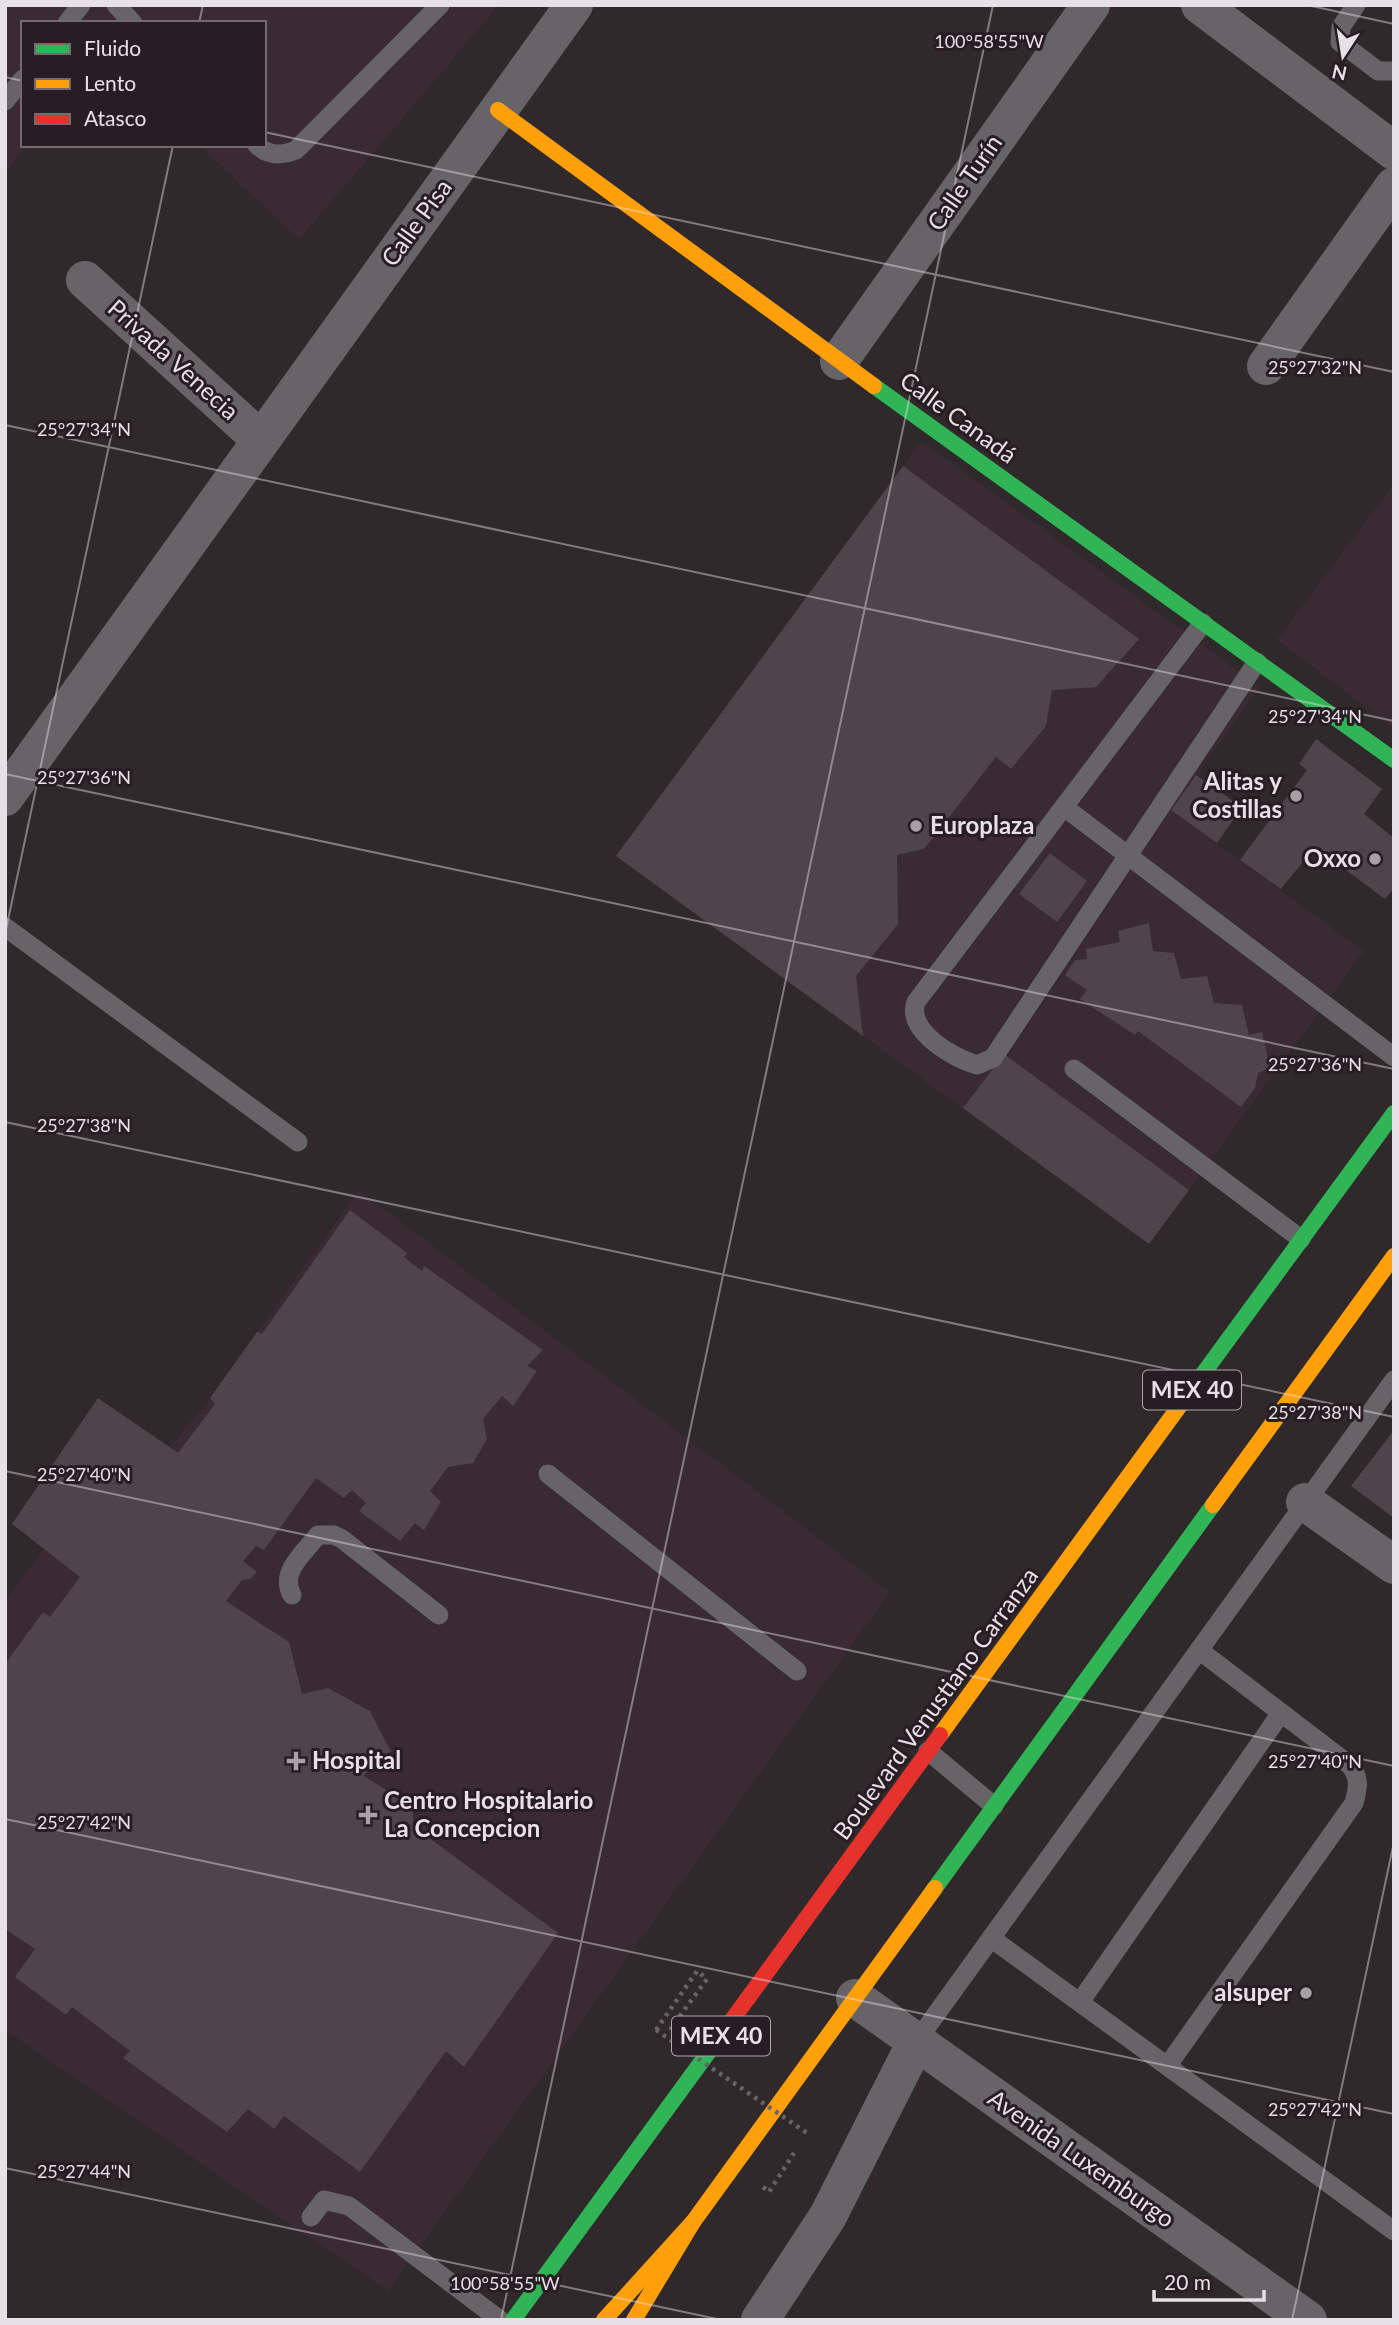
<svg xmlns="http://www.w3.org/2000/svg" width="1399" height="2325" font-family="Lato,sans-serif">
<style>
.built{fill:#392a34}
.building{fill:#4e444a}
.lines{fill:none;stroke-linecap:round;stroke-linejoin:round}
.path{stroke:#666364;stroke-width:4.5;stroke-dasharray:3.5 5;stroke-linecap:butt}
.lane{stroke:#666466;stroke-width:19}
.street{stroke:#666466;stroke-width:38}
.fast{stroke:#30b455;stroke-width:16}
.slow{stroke:#ff9f0a;stroke-width:16}
.jam{stroke:#e5322d;stroke-width:16}
.path-bridge{stroke:#666364;stroke-width:4.5;stroke-dasharray:3.5 5;stroke-linecap:butt}
.ticks{fill:none;stroke:#e7e0e5;stroke-width:2;stroke-opacity:0.45}
.poi-dot{fill:#a7a0a4;stroke:#271d23;stroke-width:2.5}
.labels{text-anchor:middle;stroke-width:6;stroke-linejoin:round;paint-order:stroke}
.shield{fill:#271d23;stroke:#ada6ab;stroke-width:2}
.shield-label{font-size:23px;font-weight:bold;fill:#e7e0e5}
.street-label{font-size:24px;fill:#e7e0e5;stroke:#271d23}
.poi-label{font-size:24px;font-weight:bold;fill:#e7e0e5;stroke:#271d23;text-anchor:end}
.ticks-label{font-size:18px;text-anchor:middle;fill:#e7e0e5;stroke:#271d23;stroke-width:6;stroke-linejoin:round;paint-order:stroke}
</style>
<rect width="100%" height="100%" fill="#2f292c"/>
<g class="built">
<polygon points="5,5 499,5 299,240 199,145 264,145 264,23 23,23 23,145 27,145 5,174"/>
<polygon points="922,441 1260,687 1171,810 1364,951 1149,1244 616,856"/>
<polygon points="1394,484 1394,728 1277,640"/>
<polygon points="359,1190 890,1592 388,2291 5,2030 5,1601 44,1549 12,1524 98,1398 170,1447 210,1398"/>
</g>
<g class="building">
<polygon points="903,466 1139,639 1096,687 1052,690 1046,726 1011,769 996,757 924,849 897,855 898,924 856,976 863,1036 616,856"/>
<polygon points="1316,739 1382,789 1364,814 1394,838 1394,888 1385,899 1315,847 1281,889 1240,860 1307,770 1299,764"/>
<polygon points="1196,775 1242,807 1217,843 1171,810"/>
<polygon points="1050,853 1087,881 1057,922 1019,894"/>
<polygon points="1149,923 1153,951 1174,953 1181,979 1207,976 1214,1003 1242,1005 1249,1035 1262,1032 1270,1068 1258,1073 1255,1088 1241,1107 1138,1031 1135,1035 1080,999 1087,990 1065,975 1075,960 1087,959 1086,949 1120,942 1118,931"/>
<polygon points="1004,1054 1189,1190 1149,1244 963,1108"/>
<polygon points="350,1210 407,1253 404,1257 422,1271 424,1266 543,1350 527,1366 537,1371 513,1406 502,1396 483,1419 487,1439 473,1463 448,1467 430,1491 441,1502 424,1530 415,1523 400,1541 359,1511 366,1503 352,1490 344,1498 316,1478 264,1550 256,1546 243,1561 257,1572 250,1579 242,1580 226,1601 289,1642 302,1694 328,1688 370,1711 391,1752 376,1758 364,1776 413,1807 413,1826 558,1933 464,2067 446,2051 360,2172 284,2116 274,2129 248,2109 227,2132 123,2058 130,2051 72,2007 66,2015 15,1977 35,1949 5,1929 5,1664 43,1612 50,1617 80,1577 12,1524 98,1398 178,1453 215,1404 210,1398 257,1332 262,1334"/>
<polygon points="1394,1430 1394,1518 1351,1486"/>
</g>
<g class="lines">
<g class="path">
<polyline points="656,2030 697,1971 707,1979 671,2028 677,2031"/>
<polyline points="763,2187 769,2192 794,2153"/>
</g>
<g class="lane">
<polyline points="116,5 133,23"/>
<polyline points="1356,5 1341,27 1340,42 1378,71 1394,71"/>
<polyline points="67,23 81,5"/>
<polyline points="5,101 23,79"/>
<path d="M 257,145 C 268,156 281,156 296,150 L 440,5"/>
<path d="M 1203,623 L 916,1002 C 906,1031 953,1058 977,1065 L 993,1058 L 1257,662"/>
<polyline points="1064,807 1394,1057"/>
<polyline points="5,927 298,1142"/>
<polyline points="1074,1069 1301,1239"/>
<polyline points="548,1474 797,1671"/>
<path d="M 292,1595 C 279,1572 304,1553 318,1535 L 334,1535 L 342,1539 L 439,1615"/>
<polyline points="928,1751 994,1806"/>
<polyline points="991,1938 1394,2231"/>
<polyline points="1080,2002 1281,1713"/>
<polyline points="916,2042 1394,1380"/>
<path d="M 1168,2065 L 1354,1803 C 1358,1788 1360,1779 1351,1766 L 1199,1650"/>
<polyline points="311,2217 324,2200 349,2206 500,2320"/>
</g>
<g class="street">
<polyline points="1200,5 1394,151"/>
<polyline points="85,280 261,440"/>
<polyline points="839,361 1091,5"/>
<polyline points="1266,366 1394,186"/>
<polyline points="5,797 574,5"/>
<polyline points="1305,1502 1394,1565"/>
<polyline points="855,1998 1308,2320"/>
<polyline points="760,2320 828,2216 916,2042"/>
</g>
<g class="fast">
<polyline points="874,386 1394,760"/>
<polyline points="1189,1393 1394,1113"/>
<polyline points="935,1888 1213,1505"/>
<polyline points="513,2320 713,2046"/>
</g>
<g class="slow">
<polyline points="498,110 874,386"/>
<polyline points="1213,1505 1394,1256"/>
<polyline points="940,1735 1189,1393"/>
<polyline points="604,2320 693,2222"/>
<polyline points="634,2320 693,2222 935,1888"/>
</g>
<polyline class="jam" points="713,2046 940,1735"/>
<polyline class="path-bridge" points="656,2030 807,2133"/>
</g>
<path class="ticks" d="M 1307,5 L 1394,24M 199,23 L 203,5M 5,77 L 23,81M 264,132 L 1394,372M 5,425 L 1394,721M 5,774 L 1394,1069M 5,934 L 173,145M 5,1122 L 1394,1417M 5,1471 L 1394,1766M 5,1819 L 1394,2114M 5,2168 L 722,2320M 501,2320 L 993,5M 1292,2320 L 1394,1842"/>
<g class="poi-dot">
<circle cx="1296" cy="796" r="7"/>
<circle cx="916" cy="826" r="7"/>
<circle cx="1375" cy="859" r="7"/>
<path d="M292.5 1750.5h7v7h7v7h-7v7h-7v-7h-7v-7h7z"/>
<path d="M364.5 1804.5h7v7h7v7h-7v7h-7v-7h-7v-7h7z"/>
<circle cx="1306" cy="1993" r="7"/>
</g>
<g class="labels">
<g class="shield">
<rect x="1143" y="1370.5" width="98" height="39" rx="5"/>
<rect x="672" y="2016.5" width="98" height="39" rx="5"/>
</g>
<g class="shield-label">
<text x="1192" y="1398">MEX 40</text>
<text x="721" y="2044">MEX 40</text>
</g>
<g class="street-label">
<text transform="translate(965 183) rotate(-55)" y="8">Calle Turín</text>
<text transform="translate(417 223) rotate(-54)" y="8">Calle Pisa</text>
<text transform="translate(173 360) rotate(42)" y="8">Privada Venecia</text>
<text transform="translate(958 418) rotate(36)" y="8">Calle Canadá</text>
<text transform="translate(936 1704) rotate(-54)" y="8">Boulevard Venustiano Carranza</text>
<text transform="translate(1081 2159) rotate(35)" y="8">Avenida Luxemburgo</text>
</g>
<g class="poi-label">
<text x="1282" y="790">Alitas y<tspan x="1282" dy="28">Costillas</tspan></text>
<text x="930" y="834" text-anchor="start">Europlaza</text>
<text x="1361" y="867">Oxxo</text>
<text x="312" y="1769" text-anchor="start">Hospital</text>
<text x="384" y="1809" text-anchor="start">Centro Hospitalario<tspan x="384" dy="28">La Concepcion</tspan></text>
<text x="1292" y="2001">alsuper</text>
</g>
</g>
<g class="ticks-label">
<text x="989" y="48">100°58'55"W</text>
<text x="1315" y="374">25°27'32"N</text>
<text x="84" y="436">25°27'34"N</text>
<text x="1315" y="723">25°27'34"N</text>
<text x="84" y="784">25°27'36"N</text>
<text x="1315" y="1071">25°27'36"N</text>
<text x="84" y="1132">25°27'38"N</text>
<text x="1315" y="1419">25°27'38"N</text>
<text x="84" y="1481">25°27'40"N</text>
<text x="1315" y="1768">25°27'40"N</text>
<text x="84" y="1829">25°27'42"N</text>
<text x="1315" y="2116">25°27'42"N</text>
<text x="84" y="2178">25°27'44"N</text>
<text x="505" y="2290">100°58'55"W</text>
</g>
<rect width="1399" height="2325" fill="none" stroke="#e7e0e5" stroke-width="14"/>
<rect x="21" y="21" width="245" height="126" fill="#271d23" stroke="#746b71" stroke-width="2"/>
<rect x="35" y="44" width="35" height="10" fill="#30b455" stroke="#746b71" stroke-width="2"/>
<text x="84" y="56" font-size="21" fill="#e7e0e5">Fluido</text>
<rect x="35" y="79" width="35" height="10" fill="#ff9f0a" stroke="#746b71" stroke-width="2"/>
<text x="84" y="91" font-size="21" fill="#e7e0e5">Lento</text>
<rect x="35" y="114" width="35" height="10" fill="#e5322d" stroke="#746b71" stroke-width="2"/>
<text x="84" y="126" font-size="21" fill="#e7e0e5">Atasco</text>
<g transform="translate(1343 56) rotate(192)" stroke="#271d23" stroke-width="5" paint-order="stroke">
<path d="M0-5L12 26L0 18L-12 26Z" fill="#e7e0e5"/>
<text y="-10" font-size="19" font-weight="bold" text-anchor="middle" fill="#e7e0e5">N</text>
</g>
<path d="M1154 2290v10h110v-10" fill="none" stroke="#e7e0e5" stroke-width="3.5"/>
<text x="1164" y="2290" font-size="21" fill="#e7e0e5" stroke="#271d23" stroke-width="5" paint-order="stroke">20 m</text>
</svg>
